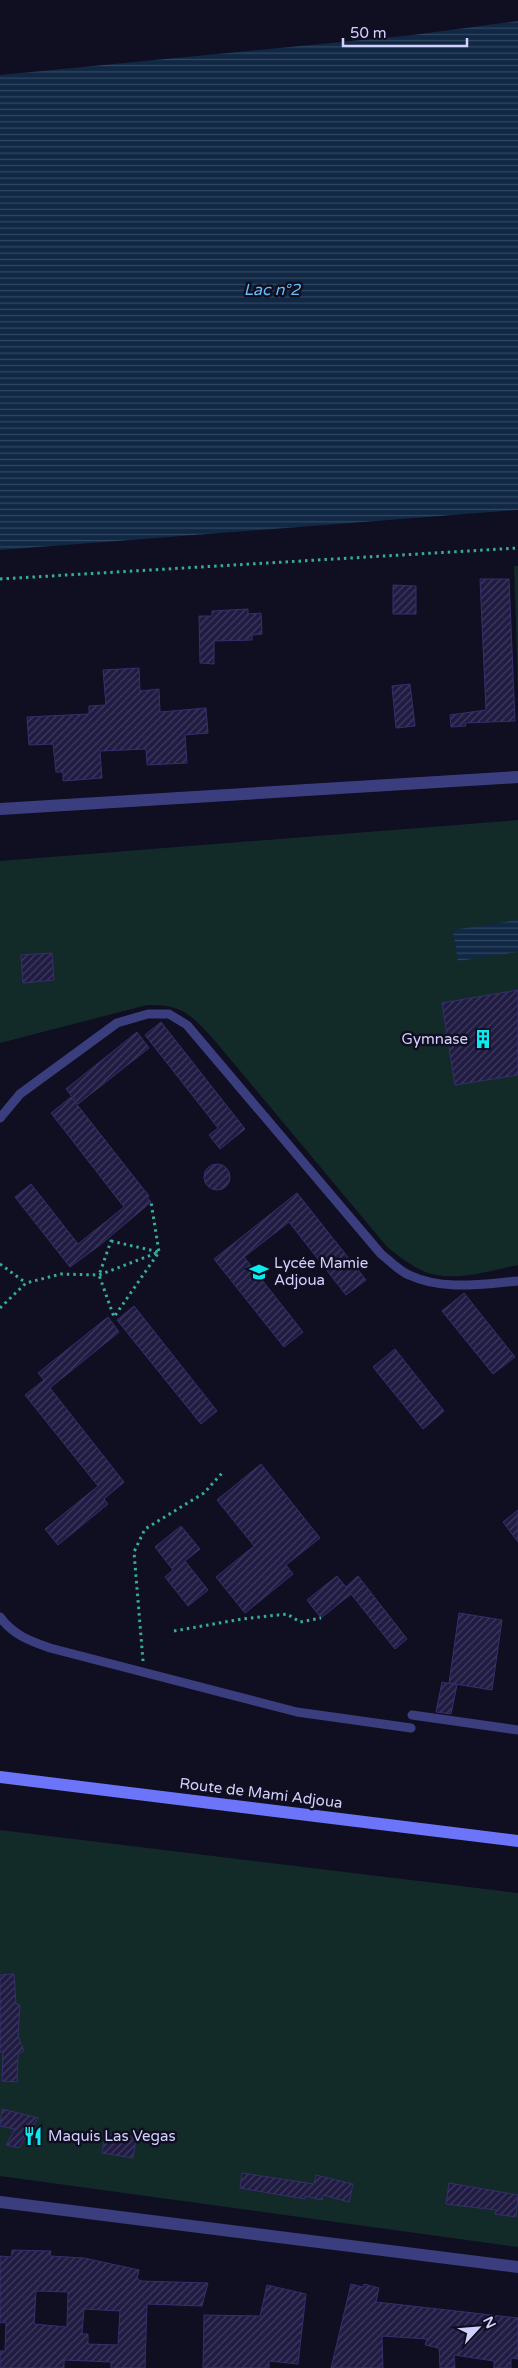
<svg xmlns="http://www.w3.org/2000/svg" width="518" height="2368" font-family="'Varela Round',sans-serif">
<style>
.green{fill:#122b28}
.water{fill:url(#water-rules)}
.building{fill:url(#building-hatch);stroke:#362e6d;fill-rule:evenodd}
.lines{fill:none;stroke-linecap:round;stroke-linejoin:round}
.path{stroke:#33ae9d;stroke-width:3;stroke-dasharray:2.5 4;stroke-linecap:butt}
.lane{stroke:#3b3e7e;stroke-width:9}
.street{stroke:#3b3e7e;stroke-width:12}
.secondary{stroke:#6c74f9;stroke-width:12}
.labels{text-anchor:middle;stroke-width:5;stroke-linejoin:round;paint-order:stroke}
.poi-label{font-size:15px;fill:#d2d1fd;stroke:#100e21;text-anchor:start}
.street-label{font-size:15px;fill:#d2d1fd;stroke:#100e21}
.water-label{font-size:16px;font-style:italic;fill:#64bff8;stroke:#100e21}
</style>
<defs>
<pattern id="water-rules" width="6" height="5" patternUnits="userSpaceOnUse" patternTransform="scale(1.25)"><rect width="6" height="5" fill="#102844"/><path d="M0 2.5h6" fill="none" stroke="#324660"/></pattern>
<pattern id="building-hatch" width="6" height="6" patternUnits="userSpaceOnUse" patternTransform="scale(1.25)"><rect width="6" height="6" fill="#201b42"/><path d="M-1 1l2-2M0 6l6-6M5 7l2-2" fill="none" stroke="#403b5e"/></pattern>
</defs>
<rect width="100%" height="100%" fill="#100e21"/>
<g class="green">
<polygon points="514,566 518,566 518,689"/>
<path d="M 518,820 L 518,1265 C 493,1270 462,1280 436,1275 C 418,1272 402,1258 388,1248 L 216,1042 C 192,1016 184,1004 147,1005 L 0,1043 L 0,861 Z"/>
<polygon points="0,1830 518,1893 518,2247 0,2176"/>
</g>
<g class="water">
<polygon points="518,21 518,510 0,550 0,75 413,35"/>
<polygon points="518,920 518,952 458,961 453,930"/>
</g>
<g class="building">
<polygon points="480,579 509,579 515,721 465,723 466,726 451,727 450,715 486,710"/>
<polygon points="393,585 416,586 416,614 393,614"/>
<polygon points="248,609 248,614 261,613 262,634 252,635 252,640 214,641 214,664 200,663 199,616 212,616 212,611"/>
<polygon points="139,668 140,691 159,689 160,712 206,708 208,733 185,735 187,763 147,765 146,749 100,751 102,778 63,781 63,772 56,772 53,744 29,745 27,717 89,714 89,706 106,705 103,670"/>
<polygon points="410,684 415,726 396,728 392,686"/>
<polygon points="52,953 54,980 23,983 21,955"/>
<polygon points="518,990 518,1075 455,1085 442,1003"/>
<polygon points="161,1022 245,1129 220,1149 209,1135 218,1128 145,1035"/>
<polygon points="137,1032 149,1048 78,1104 66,1089"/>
<polygon points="71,1097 149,1196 147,1197 151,1202 100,1245 70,1267 15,1197 31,1184 78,1244 124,1207 51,1113"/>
<circle cx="217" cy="1177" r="13"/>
<polygon points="297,1193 366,1280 346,1295 289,1222 244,1257 303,1332 284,1347 214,1259"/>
<polygon points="464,1293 515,1357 493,1374 442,1311"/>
<polygon points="134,1306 217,1411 201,1424 117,1320"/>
<polygon points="108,1317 119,1332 50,1388 124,1482 104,1499 108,1504 58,1545 45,1529 98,1486 25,1395 44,1380 38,1373"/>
<polygon points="395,1349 444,1411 423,1429 373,1367"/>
<polygon points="261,1464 320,1538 286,1565 293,1574 245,1613 216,1577 254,1546 217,1500"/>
<polygon points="518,1510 518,1542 503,1522"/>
<polygon points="181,1526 200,1549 185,1561 208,1590 188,1606 165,1577 173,1570 155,1547"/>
<polygon points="337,1576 346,1587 358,1576 407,1639 395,1649 351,1594 321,1618 307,1600"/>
<polygon points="459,1613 502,1620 492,1690 449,1683"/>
<polygon points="442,1682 457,1685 451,1714 436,1712"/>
<polygon points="14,1974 16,2004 20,2005 18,2036 24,2051 18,2054 17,2082 2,2081 3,2052 0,2052 0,1975"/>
<polygon points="2,2109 38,2118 19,2148 6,2145 15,2129 0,2126"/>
<polygon points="105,2134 136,2138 133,2158 102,2153"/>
<polygon points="242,2173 314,2184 316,2175 353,2184 349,2202 323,2195 322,2200 305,2196 305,2199 240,2188"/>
<polygon points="449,2183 518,2195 516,2217 495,2214 496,2210 446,2204"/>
<path d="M 12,2250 L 51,2251 L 50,2256 L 84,2258 L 139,2270 L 137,2279 L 141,2281 L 208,2283 L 202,2306 L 147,2304 L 145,2368 L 111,2368 L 111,2362 L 64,2360 L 64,2368 L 0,2368 L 0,2351 L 5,2351 L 6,2322 L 0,2323 L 0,2256 L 11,2257 ZM 36,2291 L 68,2292 L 67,2327 L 34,2324 ZM 84,2309 L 120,2311 L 118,2345 L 88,2344 L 88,2334 L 82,2334 Z"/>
<polygon points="351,2284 363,2287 364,2284 379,2288 376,2302 518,2318 518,2359 511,2358 511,2368 494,2368 494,2361 454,2355 455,2368 440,2368 439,2348 425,2345 427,2339 382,2336 383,2368 331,2368"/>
<polygon points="267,2285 306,2294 298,2364 269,2361 269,2368 203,2368 204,2315 260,2316"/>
</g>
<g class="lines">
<g class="path">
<polyline points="0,579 518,548"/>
<polygon points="111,1241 159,1252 114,1317 99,1275"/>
<polyline points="0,1264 26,1283"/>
<polyline points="0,1308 26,1283 61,1274 99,1275 159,1252 151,1202"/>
<polyline points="174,1631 242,1619 287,1614 300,1622 321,1618"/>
<polyline points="143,1661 134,1552 145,1529 204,1493 223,1472"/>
</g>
<g class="lane">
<path d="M 0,1118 L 20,1094 L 117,1023 L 148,1014 L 169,1014 L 187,1025 L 381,1254 C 390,1261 399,1271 409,1275 C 443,1291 482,1284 518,1281"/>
<path d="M 0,1617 C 13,1635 30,1641 50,1648 L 297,1712 L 411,1728"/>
<polyline points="412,1715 518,1730"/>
</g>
<g class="street">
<polyline points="0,809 518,777"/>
<polyline points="0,2202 518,2267"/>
</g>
<polyline class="secondary" points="0,1777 518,1841"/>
</g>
<defs>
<g id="building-bare" transform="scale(1.5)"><path d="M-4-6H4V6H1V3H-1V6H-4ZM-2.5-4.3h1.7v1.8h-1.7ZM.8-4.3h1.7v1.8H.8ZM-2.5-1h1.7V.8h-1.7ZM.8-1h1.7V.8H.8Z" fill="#0aebf0" stroke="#100e21" stroke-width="2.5" paint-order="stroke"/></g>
<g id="university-bare" transform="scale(1.5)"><path d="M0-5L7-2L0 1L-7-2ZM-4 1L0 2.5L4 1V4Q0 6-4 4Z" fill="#0aebf0" stroke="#100e21" stroke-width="2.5" paint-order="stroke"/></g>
<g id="restaurant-bare" transform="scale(1.5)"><path d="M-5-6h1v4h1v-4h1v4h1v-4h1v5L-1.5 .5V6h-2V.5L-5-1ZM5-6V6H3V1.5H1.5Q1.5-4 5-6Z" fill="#0aebf0" stroke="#100e21" stroke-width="2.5" paint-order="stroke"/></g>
</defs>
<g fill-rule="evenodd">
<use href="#building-bare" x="483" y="1039"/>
<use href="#university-bare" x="259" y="1272"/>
<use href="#restaurant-bare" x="33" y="2136"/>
</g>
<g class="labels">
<g class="poi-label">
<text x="468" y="1044" text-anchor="end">Gymnase</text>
<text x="274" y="1268">Lycée Mamie<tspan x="274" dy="17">Adjoua</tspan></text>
<text x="48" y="2141">Maquis Las Vegas</text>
</g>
<g class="street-label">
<text transform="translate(261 1793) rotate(7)" y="5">Route de Mami Adjoua</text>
</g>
<g class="water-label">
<text x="272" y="295">Lac n°2</text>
</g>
</g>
<g transform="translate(478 2328) rotate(64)" stroke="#100e21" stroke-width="4" paint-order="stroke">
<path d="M0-4L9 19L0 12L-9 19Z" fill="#d2d1fd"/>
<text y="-8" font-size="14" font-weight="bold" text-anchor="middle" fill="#d2d1fd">N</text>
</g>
<path d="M343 38v8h124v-8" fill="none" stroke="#d2d1fd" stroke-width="2.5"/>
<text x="350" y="38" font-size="15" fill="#d2d1fd" stroke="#100e21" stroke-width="4" paint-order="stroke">50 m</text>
</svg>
